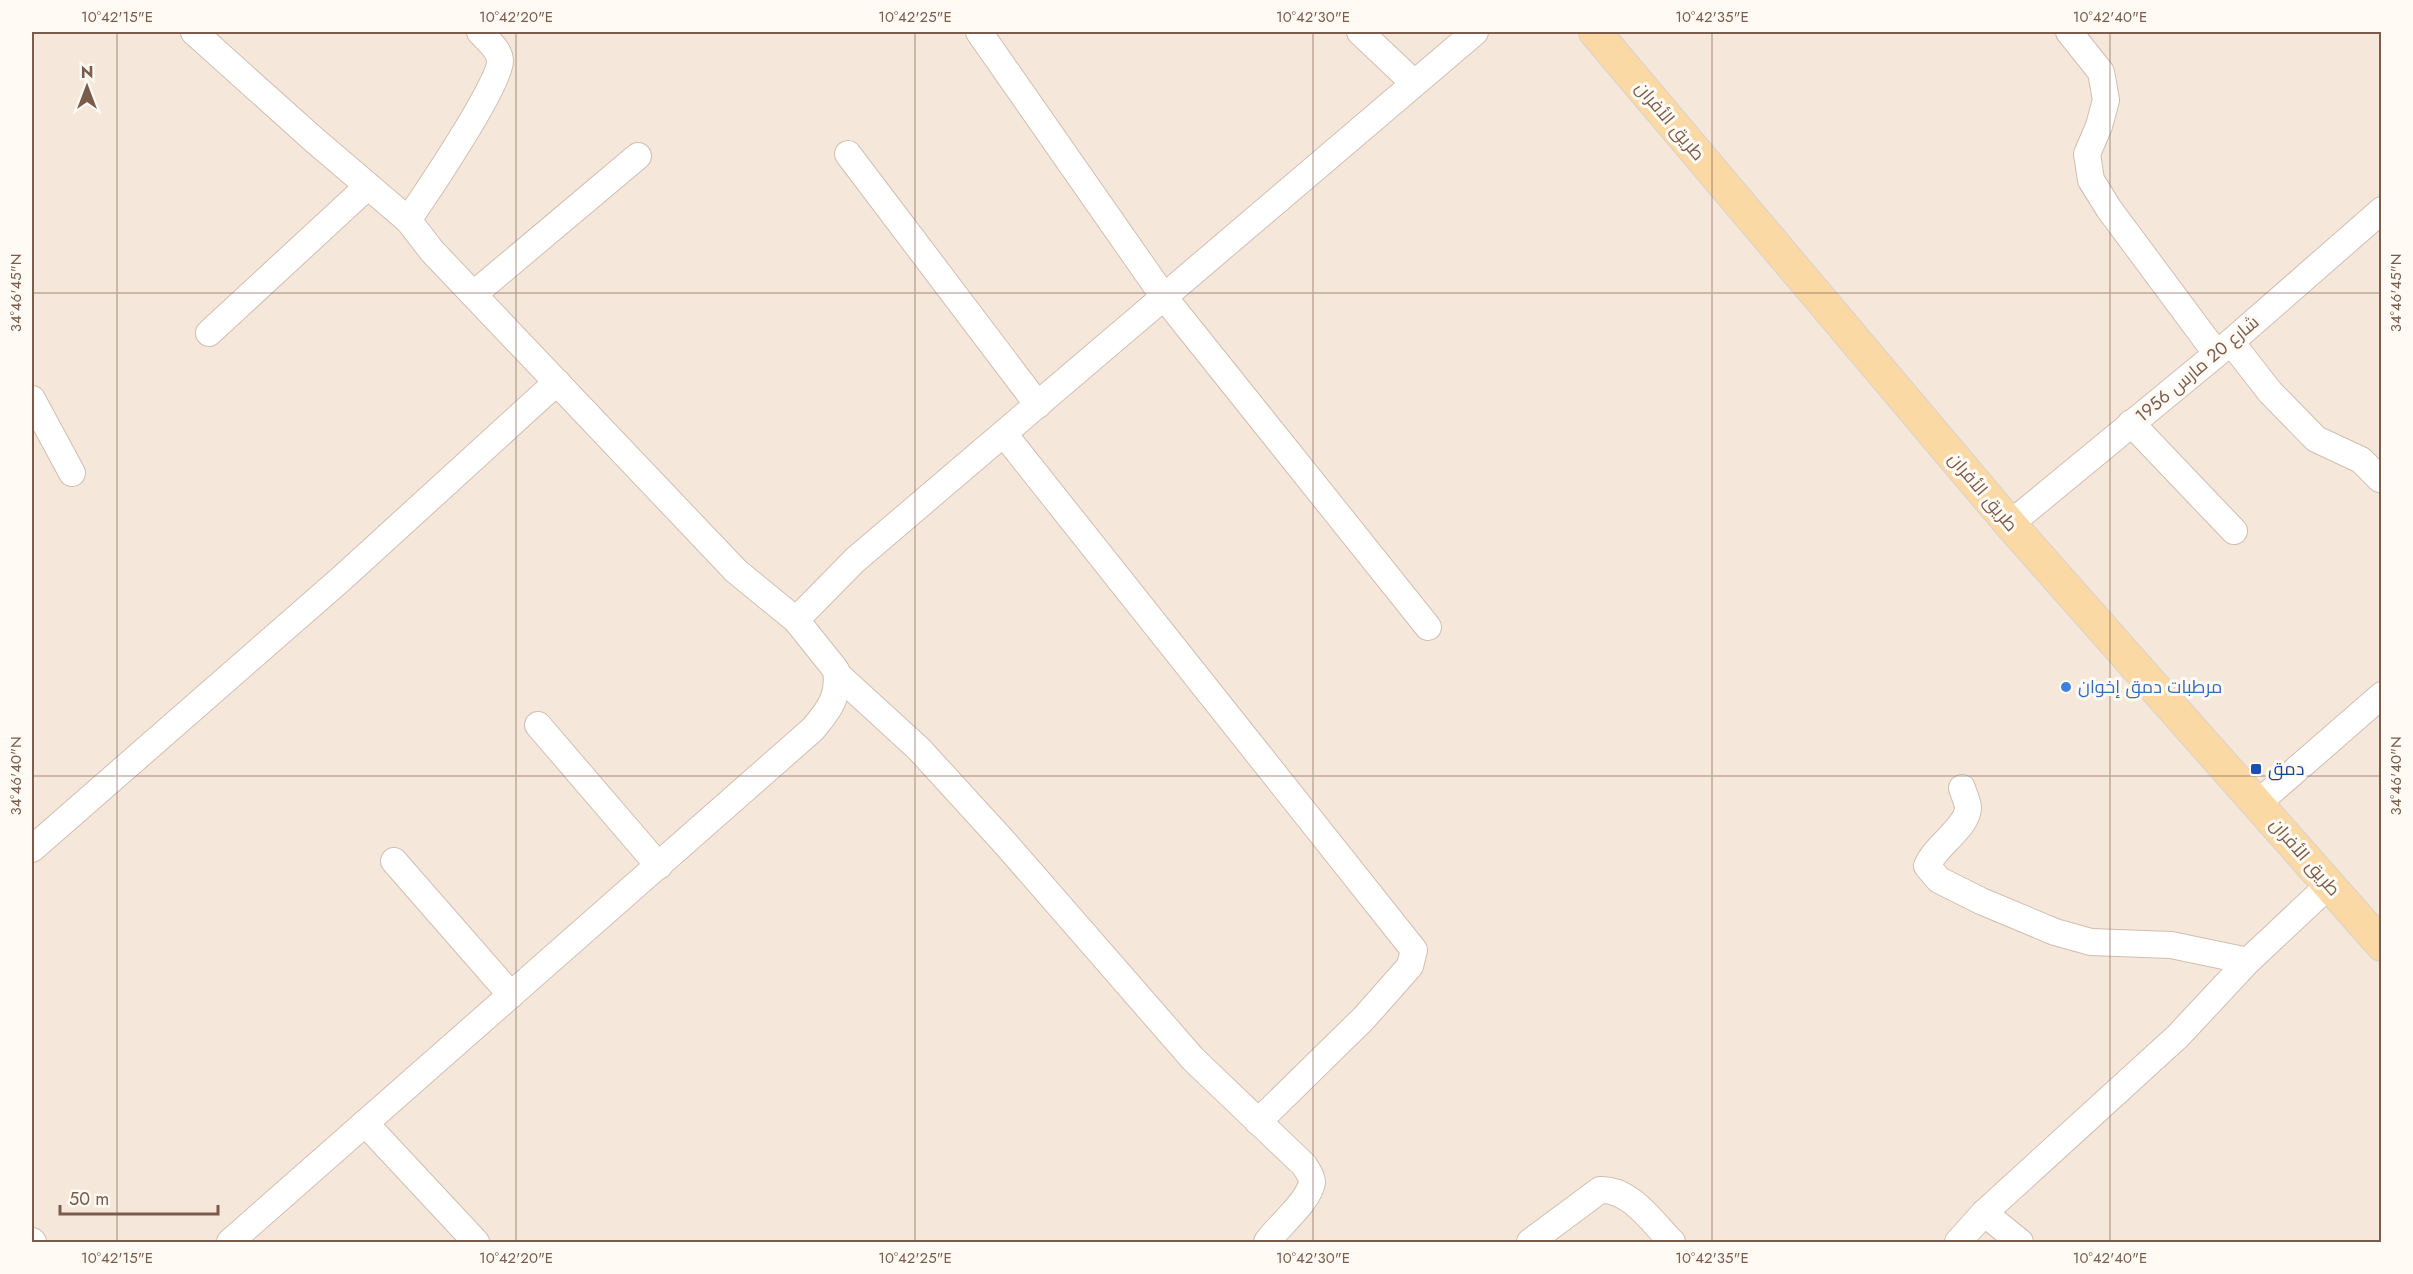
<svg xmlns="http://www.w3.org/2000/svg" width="2413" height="1274" font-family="Jost,Cairo,sans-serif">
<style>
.residential{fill:#f5e8da}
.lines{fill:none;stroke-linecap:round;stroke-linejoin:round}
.minor-casing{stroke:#d1beb0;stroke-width:28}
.major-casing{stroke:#dad1cd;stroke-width:34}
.minor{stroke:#fff;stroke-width:26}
.major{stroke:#fbd9a5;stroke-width:32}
.ticks{fill:none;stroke:#7a5c4d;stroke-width:1.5;stroke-opacity:0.45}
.shop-dot{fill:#3f7fe0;stroke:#fffaf3;stroke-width:2}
.transit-dot{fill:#1a4fb4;stroke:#fffaf3;stroke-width:2}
.labels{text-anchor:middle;stroke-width:6;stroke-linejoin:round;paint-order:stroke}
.street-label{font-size:18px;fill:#7a5c4d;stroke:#fffaf3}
.shop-label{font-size:18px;fill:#366cbe;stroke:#fffaf3;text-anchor:start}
.transit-label{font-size:18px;fill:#164399;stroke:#fffaf3;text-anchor:start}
.neatline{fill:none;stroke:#7a5c4d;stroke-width:2}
.ticks-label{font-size:15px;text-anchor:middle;fill:#7a5c4d}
</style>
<rect width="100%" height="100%" fill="#fdf6ec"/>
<rect class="residential" x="32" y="32" width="2349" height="1210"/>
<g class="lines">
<g class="minor-casing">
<g id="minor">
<polyline points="194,32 312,138 408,220"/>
<path d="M 480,32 C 487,40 500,50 500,61 C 501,83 424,197 408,220 L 432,251 L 736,571 L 796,620"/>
<polyline points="979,32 1164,297 1428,627"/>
<polyline points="1360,32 1414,83"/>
<polyline points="2069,32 2101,72 2106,100 2099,126 2087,154 2091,180 2109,209 2216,353"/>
<polyline points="848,154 1038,405"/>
<polyline points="474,294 638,156"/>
<polyline points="209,333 368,186"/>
<polyline points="2231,342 2270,392 2316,439 2361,460 2380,479"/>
<polyline points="32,399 72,473"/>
<polyline points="2131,423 2234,531"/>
<polyline points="1004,434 1414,950 1410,966 1364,1018 1258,1122"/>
<polyline points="2010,524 2231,342 2382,210"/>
<path d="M 837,674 L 919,749 L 1004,842 L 1193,1059 L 1304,1165 C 1307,1170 1312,1176 1312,1182 C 1309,1202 1278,1226 1267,1242"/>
<polyline points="538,725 659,866"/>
<path d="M 1962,788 C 1964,794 1967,801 1968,807 C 1969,826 1934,847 1927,866 L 1939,880 L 1981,901 L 2055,932 L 2091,942 L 2171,945 L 2248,961"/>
<polyline points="2258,803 2382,695"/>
<polyline points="32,849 341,579 557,382"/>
<polyline points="394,861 511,995"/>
<polyline points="365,1123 476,1242"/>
<polyline points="1984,1213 2020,1242"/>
<polyline points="32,1241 33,1242"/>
<path d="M 230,1242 L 813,729 C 829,710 840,696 836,670 L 796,620 L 855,560 L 1475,32"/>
<path d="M 1530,1242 L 1600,1190 C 1630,1188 1653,1223 1672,1242"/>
<polyline points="1958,1242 1984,1213 2178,1036 2248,961 2329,885"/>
</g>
</g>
<g class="major-casing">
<polyline id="major" points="1595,32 2010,524 2382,945"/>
</g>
<use href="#minor" class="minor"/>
<use href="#major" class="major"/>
</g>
<path class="ticks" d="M 117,32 L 117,1242M 516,32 L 516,1242M 915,32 L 915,1242M 1313,32 L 1313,1242M 1712,32 L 1712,1242M 2110,32 L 2110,1242M 32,293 L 2382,293M 32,776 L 2382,776"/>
<circle class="shop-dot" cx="2066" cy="687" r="6"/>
<rect class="transit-dot" x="2250" y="763" width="12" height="12" rx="3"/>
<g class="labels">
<g class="street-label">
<text transform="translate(1670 121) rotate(50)" y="6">طريق الأفران</text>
<text transform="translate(2197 369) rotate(-40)" y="6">شارع 20 مارس 1956</text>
<text transform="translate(1983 492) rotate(50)" y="6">طريق الأفران</text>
<text transform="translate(2305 857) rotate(49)" y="6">طريق الأفران</text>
</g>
<g class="shop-label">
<text x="2078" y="693">مرطبات دمق إخوان</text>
</g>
<g class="transit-label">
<text x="2268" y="775">دمق</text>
</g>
</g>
<rect width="2413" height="1274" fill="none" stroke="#fffaf3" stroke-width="66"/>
<g transform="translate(87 87)" stroke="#fffaf3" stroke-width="4.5" paint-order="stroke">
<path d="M0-4.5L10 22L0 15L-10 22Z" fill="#7a5c4d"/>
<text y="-9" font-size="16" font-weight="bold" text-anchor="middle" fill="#7a5c4d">N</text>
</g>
<path d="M60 1205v9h158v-9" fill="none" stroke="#7a5c4d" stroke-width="3"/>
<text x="69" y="1205" font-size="18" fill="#7a5c4d" stroke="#fffaf3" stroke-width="4.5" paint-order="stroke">50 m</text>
<rect x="33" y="33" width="2347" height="1208" class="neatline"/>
<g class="ticks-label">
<text x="117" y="22">10°42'15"E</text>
<text x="516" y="22">10°42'20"E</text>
<text x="915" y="22">10°42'25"E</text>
<text x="1313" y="22">10°42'30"E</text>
<text x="1712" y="22">10°42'35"E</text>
<text x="2110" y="22">10°42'40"E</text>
<text transform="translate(16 293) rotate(-90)" y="5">34°46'45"N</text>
<text transform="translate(2396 293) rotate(-90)" y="5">34°46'45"N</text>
<text transform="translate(16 776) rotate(-90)" y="5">34°46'40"N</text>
<text transform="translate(2396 776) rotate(-90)" y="5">34°46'40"N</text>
<text x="117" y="1263">10°42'15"E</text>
<text x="516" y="1263">10°42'20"E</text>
<text x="915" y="1263">10°42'25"E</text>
<text x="1313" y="1263">10°42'30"E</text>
<text x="1712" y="1263">10°42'35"E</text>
<text x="2110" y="1263">10°42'40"E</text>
</g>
</svg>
